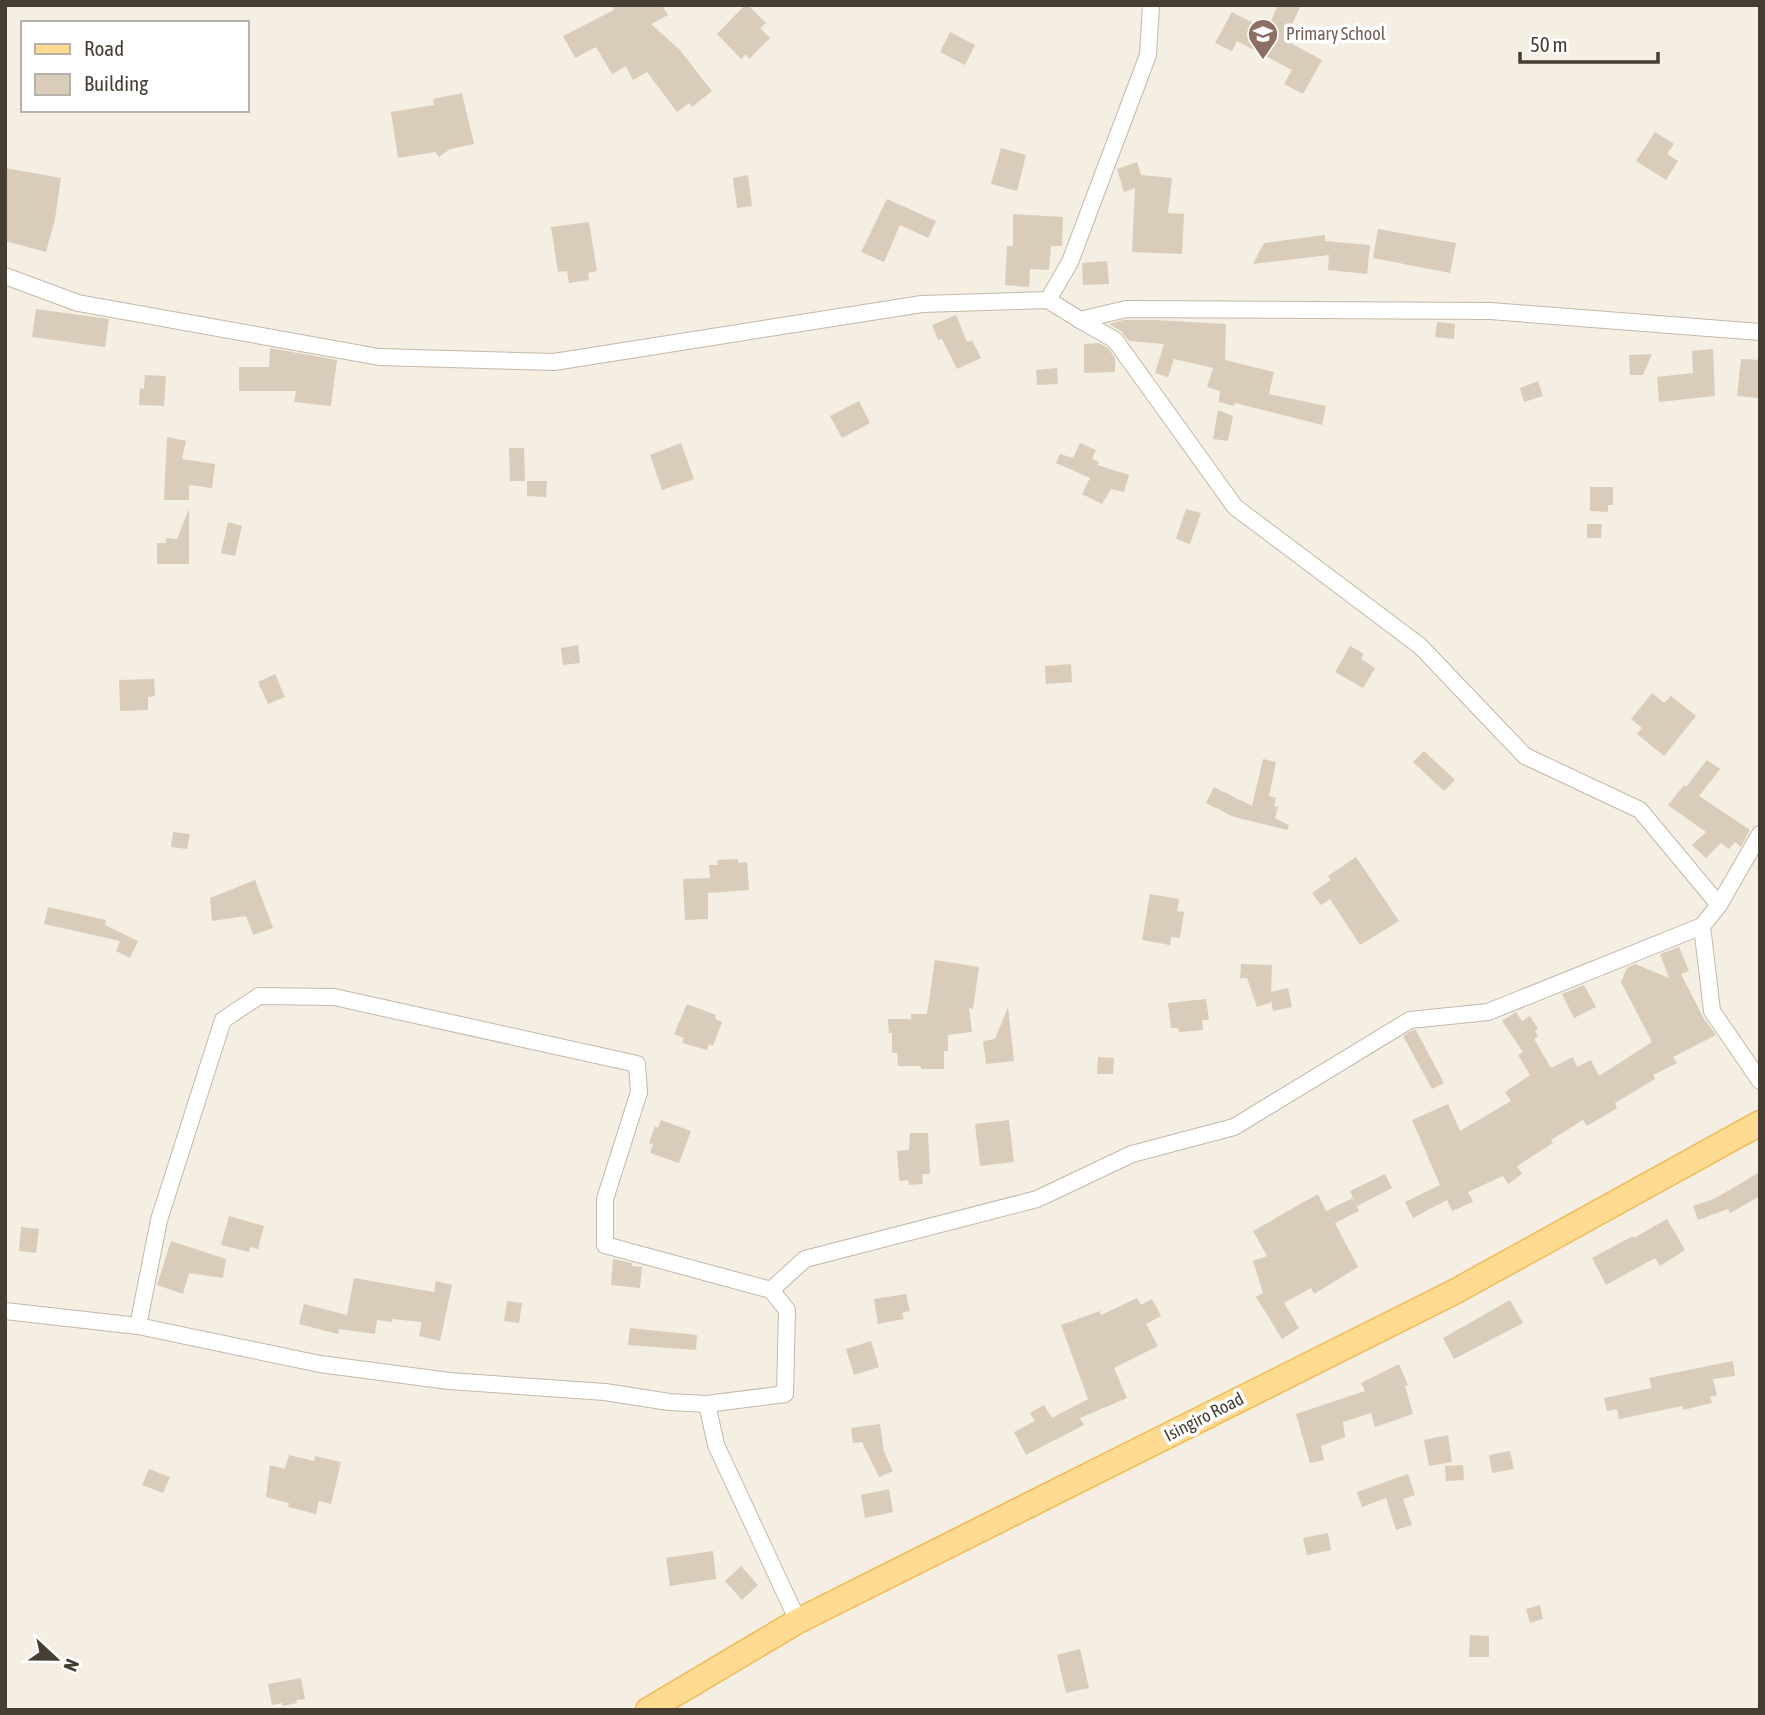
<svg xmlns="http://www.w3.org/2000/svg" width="1765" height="1715" font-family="'Asap Condensed',sans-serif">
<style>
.building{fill:#d9ccbb}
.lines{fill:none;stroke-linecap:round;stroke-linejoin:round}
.street-casing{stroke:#c3b8a8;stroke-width:18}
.primary-casing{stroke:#efb956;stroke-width:27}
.street{stroke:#fff;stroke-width:16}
.primary{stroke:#ffda91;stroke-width:24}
.labels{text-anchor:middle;stroke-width:7;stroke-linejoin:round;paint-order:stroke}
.education-label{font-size:18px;fill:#785e54;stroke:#fff;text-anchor:start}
.street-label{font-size:18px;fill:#463e33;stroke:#fff}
</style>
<rect width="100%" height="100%" fill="#f4eee3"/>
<g class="building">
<polygon points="612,5 662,5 668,15 651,24 679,49 712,91 692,107 689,103 677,112 647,72 633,80 626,66 612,74 596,47 575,58 563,36 614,10"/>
<polygon points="745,5 748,5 766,23 760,28 770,38 749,59 746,54 741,59 717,34"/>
<polygon points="1278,5 1301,5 1285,40 1322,60 1303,94 1284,84 1292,70 1237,41 1232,51 1215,43 1232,12 1267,30"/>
<polygon points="950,32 975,45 965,65 940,52"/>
<polygon points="462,93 474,144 450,149 439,157 435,152 398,158 391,112 434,105 433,99"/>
<polygon points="1655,132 1674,144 1667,154 1678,161 1666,180 1636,161"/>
<polygon points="1001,148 1026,155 1017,191 991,184"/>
<polygon points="1137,162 1141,175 1172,178 1168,213 1184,214 1182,254 1132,252 1135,188 1124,192 1117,169"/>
<polygon points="5,168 61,178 55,219 46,252 5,241"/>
<polygon points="748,175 752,206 737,208 733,178"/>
<polygon points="887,199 936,221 928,238 900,225 884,262 861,252"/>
<polygon points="1013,214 1063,217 1062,246 1051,246 1049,270 1030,269 1029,287 1005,285 1007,246 1013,246"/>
<polygon points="589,222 597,271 588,273 589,280 569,283 567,271 558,272 551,227"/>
<polygon points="1378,229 1456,243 1450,273 1373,258"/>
<polygon points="1325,235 1325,241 1370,245 1367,274 1328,270 1329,255 1253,264 1264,243"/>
<polygon points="1107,261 1109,284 1083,285 1082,263"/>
<polygon points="36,309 109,319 105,347 32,337"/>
<polygon points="956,315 967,342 972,340 981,358 957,369 942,339 938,340 932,325"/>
<polygon points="1123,320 1155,320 1226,324 1225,360 1274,372 1269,394 1326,406 1322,425 1235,403 1234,406 1219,402 1220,391 1207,387 1213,368 1174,359 1168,377 1155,373 1164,344 1129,341 1121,331 1109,324"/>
<polygon points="1437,322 1455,324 1454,339 1435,337"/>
<polygon points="1099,343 1108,348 1115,358 1115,372 1084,373 1084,344"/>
<polygon points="270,348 337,360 331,406 294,402 296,391 239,391 239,367 269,367"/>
<polygon points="1713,349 1715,396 1659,402 1657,377 1693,373 1692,351"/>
<polygon points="1652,354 1643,375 1630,375 1629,355"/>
<polygon points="1741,359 1760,360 1758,398 1737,396"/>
<polygon points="1057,368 1058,384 1037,385 1036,370"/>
<polygon points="145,375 166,376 164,406 139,405 140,388 144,389"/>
<polygon points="1538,381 1543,396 1524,402 1520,388"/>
<polygon points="859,401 870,423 842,438 830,416"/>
<polygon points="1218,410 1233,416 1228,441 1213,439"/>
<polygon points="167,437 186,441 182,459 215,464 212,488 189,485 189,500 164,500"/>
<polygon points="681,443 694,479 662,490 650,455"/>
<polygon points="1080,443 1096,450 1092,459 1099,462 1097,465 1129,475 1124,492 1111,489 1102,504 1082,494 1090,478 1056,463 1060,454 1073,458"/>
<polygon points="509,448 524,448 525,481 510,481"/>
<polygon points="527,481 547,481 546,497 527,496"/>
<polygon points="1590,487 1613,487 1613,505 1608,505 1608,512 1590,511"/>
<polygon points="189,509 189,564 157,564 157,543 166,543 166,538 177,539"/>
<polygon points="1186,509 1201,513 1190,544 1176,539"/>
<polygon points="228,522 242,526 235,556 221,553"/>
<polygon points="1587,524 1602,524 1601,538 1587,538"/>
<polygon points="578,645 580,663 563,665 561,648"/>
<polygon points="1350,646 1364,654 1361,659 1375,668 1363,688 1335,672"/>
<polygon points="1071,664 1072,682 1046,684 1045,666"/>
<polygon points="275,674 285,697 268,704 258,682"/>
<polygon points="154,679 155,696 148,697 148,710 120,711 119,680"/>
<polygon points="1652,693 1664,703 1671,696 1696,716 1664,756 1637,734 1642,728 1631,719"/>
<polygon points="1424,751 1455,780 1444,791 1413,762"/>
<polygon points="1263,759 1276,762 1269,796 1276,798 1274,806 1278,807 1275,818 1289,825 1287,830 1234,817 1206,803 1214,787 1252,806"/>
<polygon points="1707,760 1720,769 1699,796 1750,830 1741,847 1735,842 1729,849 1721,843 1706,858 1692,845 1706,832 1668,805 1684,785 1686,787"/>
<polygon points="173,832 190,834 187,849 171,847"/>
<polygon points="1356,857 1399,921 1360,945 1330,899 1321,905 1312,893 1331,880 1328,876"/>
<polygon points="738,859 738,863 747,862 749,890 708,893 708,919 685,920 683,879 710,878 709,865 718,865 717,860"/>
<polygon points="255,880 273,928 253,935 246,916 212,921 210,898"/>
<polygon points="1150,894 1179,899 1177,911 1184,912 1180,938 1171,937 1170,945 1142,940"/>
<polygon points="48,907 106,920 105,925 138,941 130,958 116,951 120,941 44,924"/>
<polygon points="1679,947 1689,971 1681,974 1704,1019 1716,1035 1673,1057 1677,1063 1653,1075 1655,1079 1615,1103 1617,1108 1587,1126 1583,1120 1551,1140 1553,1143 1517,1166 1522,1174 1508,1184 1503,1176 1468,1192 1473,1202 1452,1211 1447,1200 1413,1218 1405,1202 1440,1185 1412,1120 1448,1104 1460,1131 1511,1101 1505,1092 1530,1075 1518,1055 1523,1052 1502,1021 1516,1012 1522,1021 1530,1016 1538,1029 1535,1031 1538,1036 1534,1039 1551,1068 1573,1057 1577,1067 1591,1060 1599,1076 1652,1042 1621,982 1627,968 1635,964 1669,978 1660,954"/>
<polygon points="935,960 979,967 973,1009 969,1008 972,1032 948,1035 948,1051 944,1051 944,1069 921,1069 921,1066 898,1066 897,1053 892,1053 892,1033 889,1033 888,1019 911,1019 911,1014 927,1014"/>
<polygon points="1241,964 1272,965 1271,992 1288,988 1292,1007 1273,1011 1271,1000 1270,1003 1257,1007 1247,978 1240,978"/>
<polygon points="1584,985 1596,1007 1574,1018 1562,994"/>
<polygon points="1206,999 1209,1020 1202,1020 1203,1030 1179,1032 1178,1028 1171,1028 1168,1003"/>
<polygon points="687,1004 716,1015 715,1019 722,1022 713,1046 709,1044 707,1050 682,1043 684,1038 674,1034"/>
<polygon points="1008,1007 1014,1061 986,1064 983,1041 995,1039"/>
<polygon points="1413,1030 1416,1030 1444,1083 1432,1089 1403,1036"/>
<polygon points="1098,1057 1114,1058 1113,1074 1097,1074"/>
<polygon points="661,1120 691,1131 679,1163 650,1153 653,1144 649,1143 655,1126 658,1128"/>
<polygon points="1009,1120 1014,1162 980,1166 975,1124"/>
<polygon points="910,1133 928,1133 930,1174 922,1174 923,1184 909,1185 908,1180 900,1181 899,1177 897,1151 909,1150"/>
<polygon points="1760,1172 1760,1196 1730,1213 1728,1209 1698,1220 1693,1206 1714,1199"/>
<polygon points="1385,1174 1392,1188 1357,1206 1350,1191"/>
<polygon points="1318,1194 1326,1211 1353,1198 1359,1211 1335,1223 1358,1267 1314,1294 1311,1288 1284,1303 1299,1328 1282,1339 1256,1297 1263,1293 1253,1261 1267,1256 1253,1231"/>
<polygon points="229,1216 264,1226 258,1249 250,1247 249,1252 221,1245"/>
<polygon points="1667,1219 1685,1250 1660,1266 1655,1258 1606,1285 1592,1258 1633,1236 1634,1238"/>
<polygon points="21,1227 39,1229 36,1253 19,1251"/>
<polygon points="171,1241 226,1259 223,1278 189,1273 183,1294 157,1285"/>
<polygon points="613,1259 632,1263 632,1266 642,1267 640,1288 611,1285"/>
<polygon points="354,1278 434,1292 436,1281 452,1285 440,1341 419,1336 422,1322 392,1319 392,1322 377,1320 375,1334 339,1329 338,1334 299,1324 304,1304 347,1315"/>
<polygon points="906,1294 910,1311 902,1313 904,1319 878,1324 874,1299"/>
<polygon points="1137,1298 1141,1305 1152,1299 1161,1316 1146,1324 1158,1346 1114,1368 1127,1398 1080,1418 1084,1425 1026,1455 1014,1432 1035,1421 1030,1413 1044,1405 1052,1418 1088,1399 1061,1325 1100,1311 1101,1315"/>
<polygon points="1510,1300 1523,1323 1454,1359 1443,1338"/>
<polygon points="507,1301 522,1303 519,1323 504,1321"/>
<polygon points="630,1328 697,1335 696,1350 628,1345"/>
<polygon points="871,1341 879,1367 854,1375 846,1349"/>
<polygon points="1733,1361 1735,1376 1713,1379 1717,1395 1710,1397 1712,1403 1683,1410 1682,1406 1619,1419 1617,1409 1607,1411 1604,1398 1652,1388 1649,1378"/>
<polygon points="1399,1364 1408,1385 1405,1386 1413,1414 1375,1427 1371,1413 1343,1422 1345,1437 1321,1446 1324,1460 1310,1463 1296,1414 1365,1391 1361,1383"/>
<polygon points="880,1424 884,1452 893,1471 879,1477 862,1442 853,1443 851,1428"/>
<polygon points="1448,1435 1452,1462 1429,1466 1424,1440"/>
<polygon points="1510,1451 1514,1469 1492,1473 1489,1455"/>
<polygon points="289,1455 314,1461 315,1456 341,1462 331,1504 319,1501 316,1514 288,1507 289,1503 266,1497 270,1465 285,1469"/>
<polygon points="1463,1465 1464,1480 1446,1481 1445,1466"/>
<polygon points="149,1469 170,1477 163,1493 142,1485"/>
<polygon points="1408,1474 1415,1495 1403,1499 1412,1525 1396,1530 1386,1498 1362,1507 1357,1492"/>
<polygon points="889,1489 893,1512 865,1518 861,1495"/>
<polygon points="1328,1533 1331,1550 1307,1555 1303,1538"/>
<polygon points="713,1551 716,1579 670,1586 666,1558"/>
<polygon points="741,1566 758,1585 742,1600 725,1581"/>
<polygon points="1540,1605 1543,1619 1530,1623 1526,1609"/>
<polygon points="1470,1635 1489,1636 1489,1657 1469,1657"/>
<polygon points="1080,1649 1089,1688 1066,1693 1057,1655"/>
<polygon points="301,1678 305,1699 296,1700 297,1703 282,1706 282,1703 272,1705 268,1684"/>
</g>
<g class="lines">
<g class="street-casing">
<g id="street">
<polyline points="5,276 78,303 379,357 554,362 922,304 1048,300 1080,320 1126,309 1490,311 1760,332"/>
<polyline points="1048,300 1070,262 1148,55 1151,5"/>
<polyline points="1080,320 1115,340 1235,507 1420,646 1525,756 1640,810 1719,905"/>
<polyline points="1760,834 1719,905 1702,926 1712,1011 1760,1081"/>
<polyline points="771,1290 805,1259 1037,1199 1132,1154 1234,1127 1410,1020 1488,1012 1702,926"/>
<polyline points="5,1311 138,1326 320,1364 449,1381 605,1392 669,1402 707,1404 716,1445 798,1621"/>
<polyline points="138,1326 159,1220 223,1020 259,996 334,997 637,1064 639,1092 605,1199 605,1245 771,1290 787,1310 785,1394 707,1404"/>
</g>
</g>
<g class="primary-casing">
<polyline id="primary" points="648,1710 798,1621 1456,1291 1760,1123"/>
</g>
<use href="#street" class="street"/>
<use href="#primary" class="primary"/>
</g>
<defs>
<g id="school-pin" transform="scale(1.575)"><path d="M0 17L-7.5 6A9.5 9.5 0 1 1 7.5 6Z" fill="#8d6e63" stroke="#fff"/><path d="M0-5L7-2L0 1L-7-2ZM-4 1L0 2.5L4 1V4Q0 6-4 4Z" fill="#fff"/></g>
</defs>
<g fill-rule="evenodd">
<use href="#school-pin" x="1263" y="34"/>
</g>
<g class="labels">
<g class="education-label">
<text x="1286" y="40">Primary School</text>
</g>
<g class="street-label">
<text transform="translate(1204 1417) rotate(-27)" y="6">Isingiro Road</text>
</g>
</g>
<rect width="1765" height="1715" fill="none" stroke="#463e33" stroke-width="14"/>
<rect x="21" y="21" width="228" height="91" fill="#ffffff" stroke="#b5b2ad" stroke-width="2"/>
<rect x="35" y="44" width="35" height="10" fill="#ffda91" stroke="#b5b2ad" stroke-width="2"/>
<text x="84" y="56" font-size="21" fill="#463e33">Road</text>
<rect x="35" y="74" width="35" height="21" fill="#d9ccbb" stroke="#b5b2ad" stroke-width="2"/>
<text x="84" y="91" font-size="21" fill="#463e33">Building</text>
<g transform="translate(56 1659) rotate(112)" stroke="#ffffff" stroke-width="5" paint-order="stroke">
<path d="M0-5L12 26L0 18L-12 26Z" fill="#463e33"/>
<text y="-10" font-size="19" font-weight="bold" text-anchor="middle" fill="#463e33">N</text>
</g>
<path d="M1520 52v10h138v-10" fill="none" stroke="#463e33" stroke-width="3.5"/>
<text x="1530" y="52" font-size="21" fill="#463e33" stroke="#ffffff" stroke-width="5" paint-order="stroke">50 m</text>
</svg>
